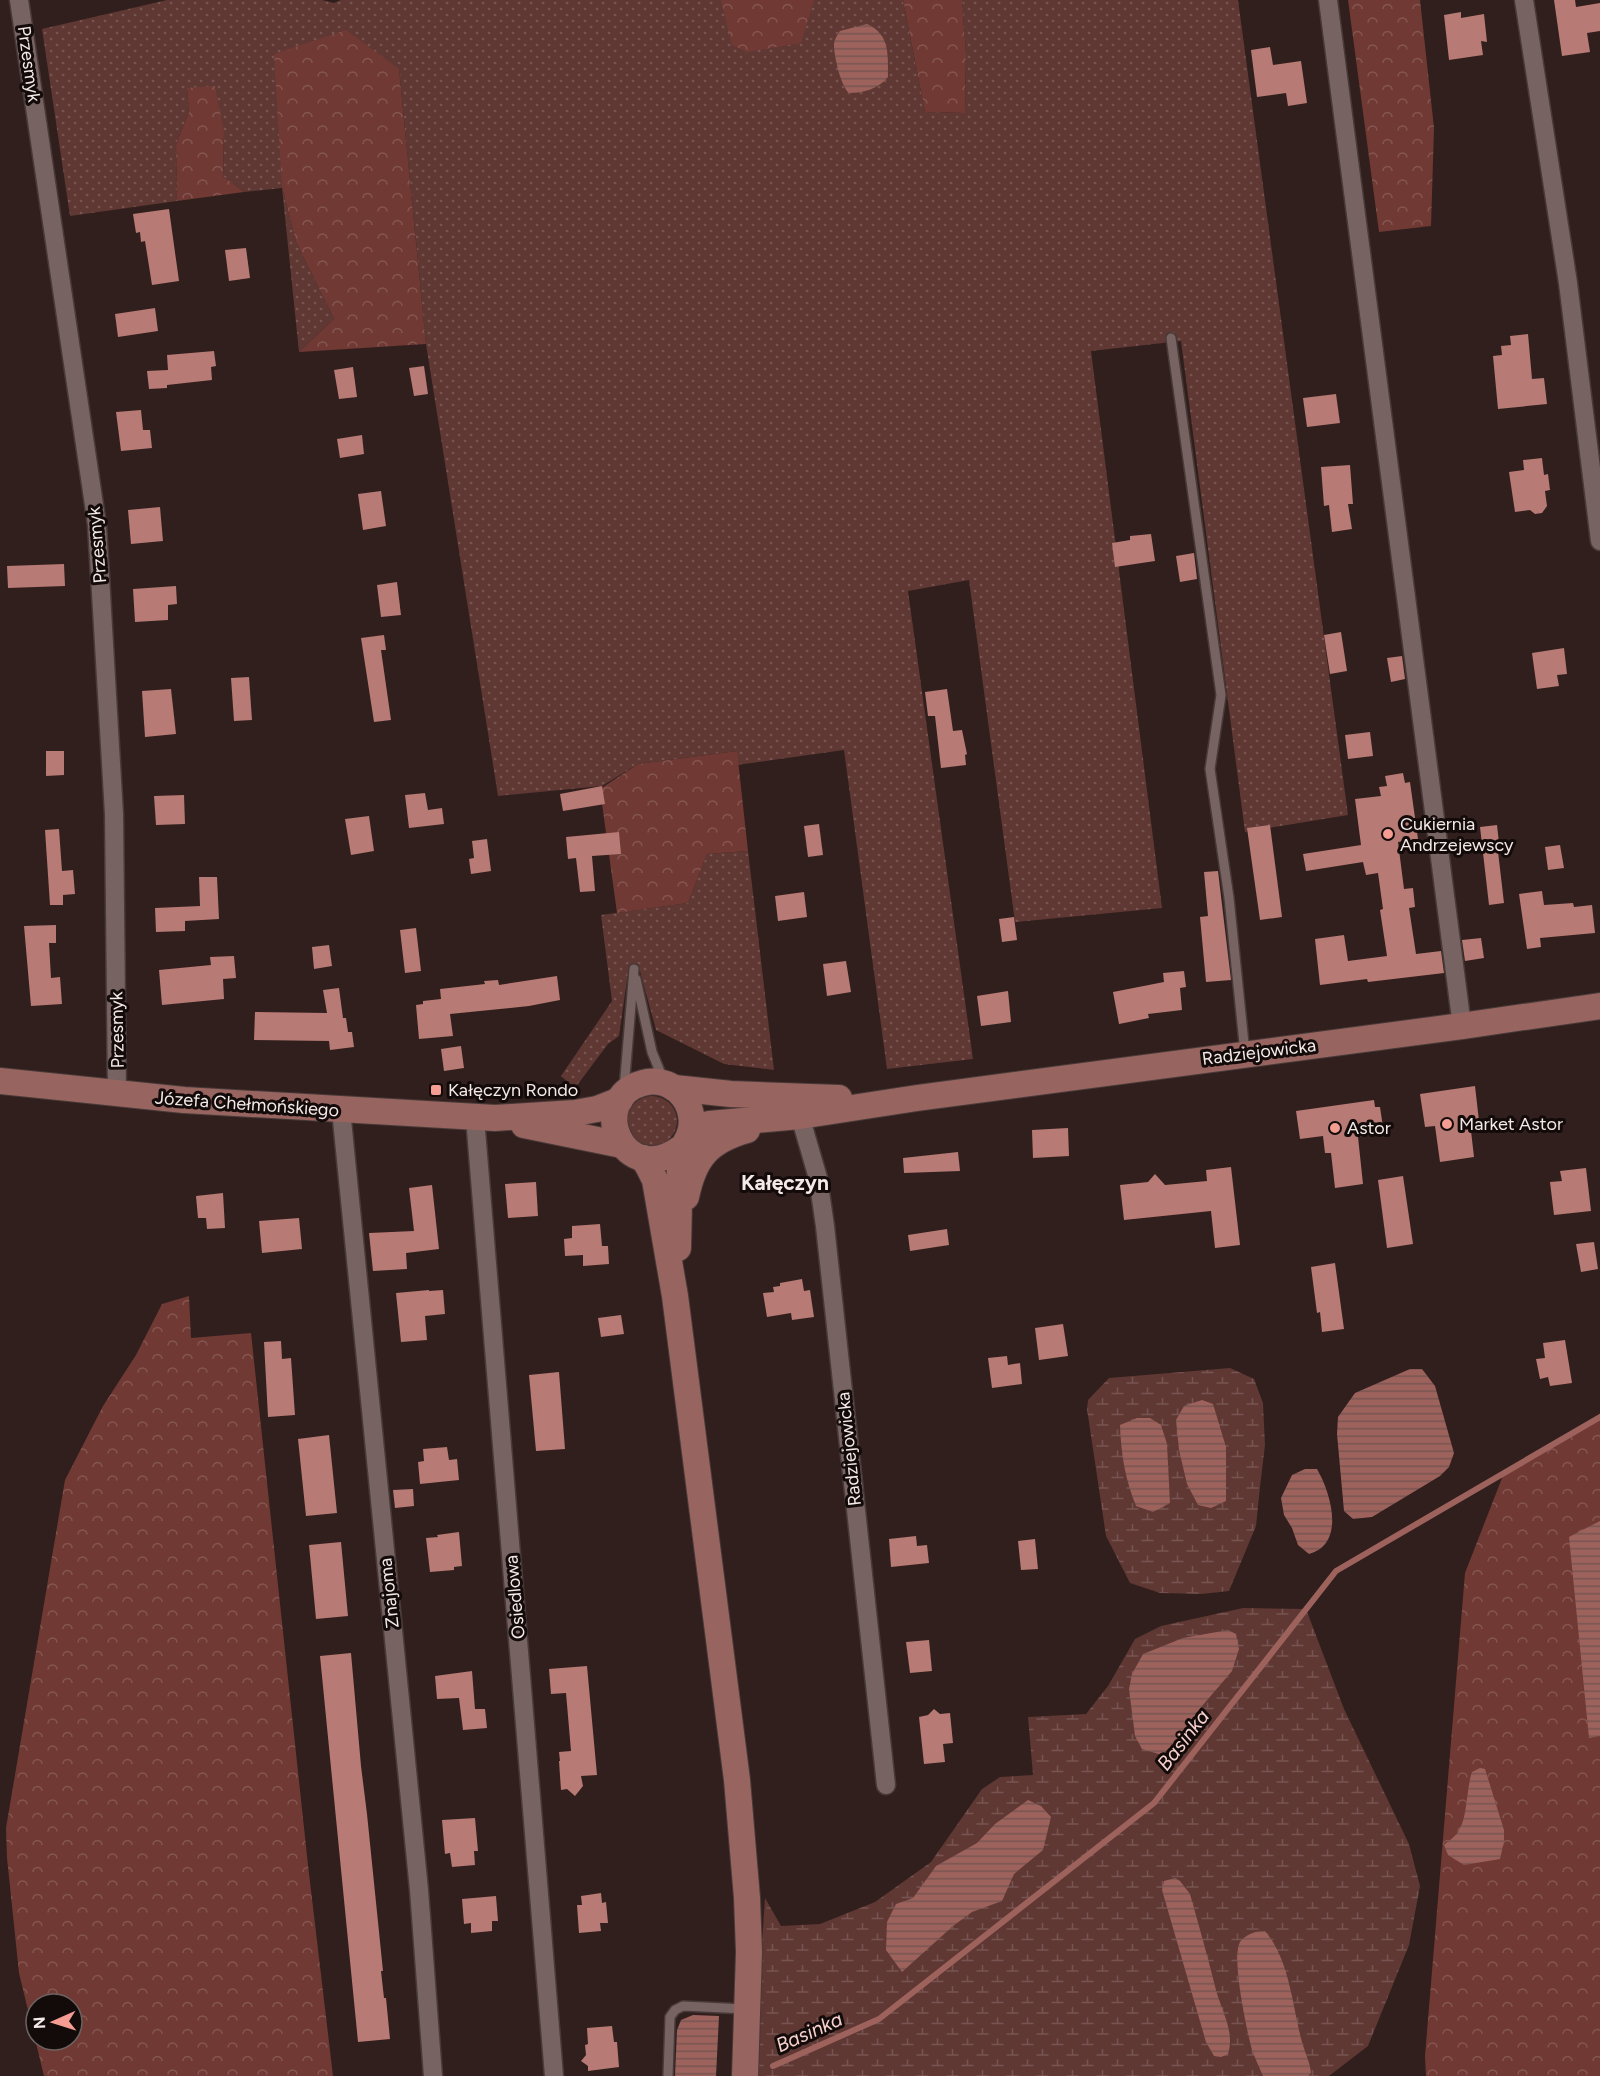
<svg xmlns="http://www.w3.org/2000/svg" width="1600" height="2076" font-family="Figtree,sans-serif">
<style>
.grass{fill:url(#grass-dots)}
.forest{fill:url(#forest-crowns);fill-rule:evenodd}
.wetland{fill:url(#wetland-marsh)}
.water{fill:url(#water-rules)}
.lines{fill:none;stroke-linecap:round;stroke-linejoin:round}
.stream{stroke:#9d625c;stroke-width:6}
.building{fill:#b87a74}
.lane-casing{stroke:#483a38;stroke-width:12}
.street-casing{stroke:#483a38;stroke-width:21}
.secondary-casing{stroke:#483a38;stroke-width:28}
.lane{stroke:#776361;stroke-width:9}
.street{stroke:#776361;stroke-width:18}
.secondary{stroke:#976460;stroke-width:26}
.poi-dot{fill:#f59c93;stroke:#120b0a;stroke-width:2}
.labels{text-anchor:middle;stroke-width:6;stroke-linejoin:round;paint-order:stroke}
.street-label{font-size:18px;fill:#f4e9e7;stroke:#120b0a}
.poi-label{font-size:18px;fill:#f4e9e7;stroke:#120b0a;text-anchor:start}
.water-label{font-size:20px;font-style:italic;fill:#f7d1cd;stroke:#120b0a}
.quarter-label{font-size:21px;font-weight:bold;fill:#f4e9e7;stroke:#120b0a}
</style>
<defs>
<pattern id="grass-dots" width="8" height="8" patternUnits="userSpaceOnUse" patternTransform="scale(1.5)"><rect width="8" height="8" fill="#5f3733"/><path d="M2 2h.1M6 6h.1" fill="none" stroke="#775451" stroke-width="1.8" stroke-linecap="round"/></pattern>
<pattern id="forest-crowns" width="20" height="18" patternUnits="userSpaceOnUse" patternTransform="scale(1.5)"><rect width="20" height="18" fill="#703934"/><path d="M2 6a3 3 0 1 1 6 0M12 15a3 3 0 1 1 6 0" fill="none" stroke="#855651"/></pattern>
<pattern id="wetland-marsh" width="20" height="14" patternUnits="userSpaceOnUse" patternTransform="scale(1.5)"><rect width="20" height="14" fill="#5f3733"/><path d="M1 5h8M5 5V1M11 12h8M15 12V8" fill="none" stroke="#775451"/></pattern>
<pattern id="water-rules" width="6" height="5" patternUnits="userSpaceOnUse" patternTransform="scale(1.5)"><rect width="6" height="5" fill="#9d625c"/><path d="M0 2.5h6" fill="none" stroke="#775552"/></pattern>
</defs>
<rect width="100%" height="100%" fill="#301f1d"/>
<g class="grass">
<polygon points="167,0 322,0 334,3 341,0 903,0 925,112 965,113 966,53 962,0 1238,0 1348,815 1245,832 1181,341 1091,351 1162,908 1015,922 969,580 908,591 973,1059 887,1069 844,750 737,765 737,751 638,764 602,786 498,796 426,344 399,69 282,187 296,242 334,319 299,352 282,188 244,192 223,176 224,132 187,89 189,112 176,144 177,201 70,216 42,29"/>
<polygon points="748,851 774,1070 724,1064 656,1030 638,964 629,966 619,1036 608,1044 575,1088 561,1076 612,1001 601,915 688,903 707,854"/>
<circle cx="652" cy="1121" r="25"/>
</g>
<g class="forest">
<polygon points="721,0 814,0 801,43 747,52 732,45"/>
<polygon points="903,0 962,0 966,53 965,113 925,112"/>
<polygon points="1348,0 1420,0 1434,128 1431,226 1379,232"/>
<polygon points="346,30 399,69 426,344 299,352 334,319 296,242 282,187 274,54"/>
<polygon points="215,86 224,132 223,176 244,192 177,201 176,144 189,112 187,88"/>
<polygon points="737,751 748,851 707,854 688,903 617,913 600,789 638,764"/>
<path d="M 189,1296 L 191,1338 L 251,1333 L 308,1865 L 333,2076 L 44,2076 L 19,1973 L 7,1858 L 6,1828 L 65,1480 L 103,1406 L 136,1355 L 162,1304 ZM 36,2004 L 72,2004 L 72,2040 L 36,2040 Z"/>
<polygon points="1600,1417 1600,2076 1426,2076 1425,2056 1465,1573 1504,1473"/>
</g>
<g class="wetland">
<polygon points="1230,1368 1254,1379 1263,1403 1265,1445 1260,1487 1256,1526 1229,1591 1201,1594 1160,1593 1130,1583 1106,1536 1087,1409 1088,1400 1109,1378"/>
<polygon points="1243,1608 1306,1609 1344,1709 1409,1844 1420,1886 1409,1945 1368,2046 1329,2076 753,2076 765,1898 781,1926 820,1924 875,1902 931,1862 982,1789 1000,1777 1033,1775 1028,1717 1086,1714 1108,1686 1135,1639 1161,1626"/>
</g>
<g class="water">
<path d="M 867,24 C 890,34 888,55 888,77 C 878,89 864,93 849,93 C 841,86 834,57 834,45 C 834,40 837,36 840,31 Z"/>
<polygon points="1410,1369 1422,1369 1435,1386 1454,1453 1449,1467 1440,1476 1372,1517 1353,1519 1344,1511 1337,1434 1338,1417 1355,1393"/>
<polygon points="1202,1400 1213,1404 1226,1447 1226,1501 1211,1508 1198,1505 1187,1484 1179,1450 1176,1420 1184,1406"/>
<path d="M 1137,1418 L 1150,1418 L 1161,1425 L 1167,1444 L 1170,1503 L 1153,1512 L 1136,1506 C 1125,1479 1121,1454 1120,1425 Z"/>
<path d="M 1305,1469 L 1317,1469 C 1331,1493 1346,1544 1309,1554 L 1298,1545 L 1292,1528 L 1284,1515 L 1281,1498 L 1292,1475 Z"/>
<polygon points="1600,1521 1600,1736 1589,1738 1569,1537"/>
<polygon points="1228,1630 1236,1634 1239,1649 1232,1671 1203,1705 1178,1740 1162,1755 1142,1749 1135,1736 1129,1689 1132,1674 1143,1654 1183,1638"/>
<path d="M 1480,1768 L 1485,1769 L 1504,1830 L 1504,1841 L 1500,1859 L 1464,1865 L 1448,1855 L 1444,1845 C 1448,1841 1455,1837 1458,1832 C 1468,1818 1466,1789 1472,1772 Z"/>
<polygon points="1028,1800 1041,1806 1051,1817 1043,1850 1014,1874 1002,1901 972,1912 953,1926 902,1972 886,1950 887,1922 896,1904 913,1898 936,1866 977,1843 995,1824"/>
<path d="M 1175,1878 L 1180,1881 L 1190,1894 C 1199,1926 1208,1958 1216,1990 C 1222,2012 1235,2032 1228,2054 L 1221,2057 L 1214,2056 L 1206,2042 L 1162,1890 L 1164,1881 Z"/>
<path d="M 1265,1931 C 1290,1961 1292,2005 1302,2042 C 1305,2053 1310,2062 1311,2073 L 1308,2076 L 1263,2076 C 1259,2067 1255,2058 1252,2050 C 1247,2031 1231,1958 1240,1942 C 1246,1934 1256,1931 1265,1931 Z"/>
<polygon points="693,2015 719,2016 716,2076 675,2076 677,2030 681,2020"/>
</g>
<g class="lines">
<polyline class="stream" points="773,2066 879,2019 1154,1803 1336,1571 1600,1417"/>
</g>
<g class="building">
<polygon points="1554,0 1575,0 1576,7 1600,3 1600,31 1587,33 1590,52 1562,56"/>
<polygon points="1461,12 1461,18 1484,14 1487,42 1481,41 1483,55 1449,60 1444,15"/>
<polygon points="1270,47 1273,65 1301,61 1307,103 1288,106 1286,93 1257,97 1251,50"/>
<polygon points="169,209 179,281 152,285 145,241 141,242 140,232 136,233 133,214"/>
<polygon points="246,248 250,278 229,281 225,250"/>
<polygon points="155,308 158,331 118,337 115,314"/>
<polygon points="1528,334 1532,379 1544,378 1547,404 1498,409 1493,356 1502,355 1501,346 1511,345 1510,336"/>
<polygon points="214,351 216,366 211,367 212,380 167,385 167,388 149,389 147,371 168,370 167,355"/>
<polygon points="424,366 428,394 414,396 409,368"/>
<polygon points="353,367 357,397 339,399 334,370"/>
<polygon points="1336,394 1340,423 1307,427 1303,398"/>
<polygon points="141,410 143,430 150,430 152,448 121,451 116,412"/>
<polygon points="362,435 364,454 340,458 337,439"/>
<polygon points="1542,458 1544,475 1548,474 1550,490 1545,491 1547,506 1542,513 1535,514 1530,510 1515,512 1509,472 1524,470 1523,460"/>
<polygon points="1350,465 1353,504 1348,504 1352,529 1332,532 1329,505 1324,506 1321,467"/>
<polygon points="381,491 386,526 363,530 358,494"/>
<polygon points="160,507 163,541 131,544 128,510"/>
<polygon points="1151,534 1155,561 1115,567 1112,543 1130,540 1130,536"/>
<polygon points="1194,553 1197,579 1180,582 1176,556"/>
<polygon points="64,564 65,586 8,588 7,566"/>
<polygon points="397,582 401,615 381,617 377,585"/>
<polygon points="176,586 177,604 168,605 168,620 135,622 133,589"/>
<polygon points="1341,632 1347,671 1330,674 1324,635"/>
<polygon points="384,635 386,650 381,650 391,720 374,722 361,638"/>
<polygon points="1564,648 1567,674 1557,675 1559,686 1537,689 1532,653"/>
<polygon points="1402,656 1405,679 1391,682 1387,658"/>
<polygon points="249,677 252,720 234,721 231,678"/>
<polygon points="171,689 176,734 145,737 142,691"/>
<polygon points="947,689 953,731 962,730 967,754 965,755 966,765 941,768 935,716 928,716 925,692"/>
<polygon points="1370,732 1373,756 1348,759 1345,735"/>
<polygon points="46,751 64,751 64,775 46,776"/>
<polygon points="1403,773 1405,783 1410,782 1418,839 1398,842 1404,889 1413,888 1415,907 1409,908 1416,954 1441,951 1444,973 1368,982 1367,979 1320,985 1315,939 1344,935 1348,961 1387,956 1380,910 1383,909 1378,873 1366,875 1363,862 1306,871 1303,854 1361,845 1355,799 1381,796 1379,787 1387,786 1385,776"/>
<polygon points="602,786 605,804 563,811 560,794"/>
<polygon points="425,793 428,810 442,808 444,824 409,828 405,795"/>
<polygon points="184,795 185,824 156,825 154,796"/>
<polygon points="369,816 374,851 351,855 345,819"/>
<polygon points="819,824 823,855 808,857 804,826"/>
<polygon points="1270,825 1282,917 1260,920 1247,828"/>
<polygon points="1497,825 1499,843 1497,843 1504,903 1489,905 1480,827"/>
<polygon points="59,829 62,871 73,870 75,894 63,895 63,905 50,905 45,830"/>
<polygon points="619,832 621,854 592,856 595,891 580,892 576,858 568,859 566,837"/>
<polygon points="487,839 491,871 471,874 469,859 474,858 472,841"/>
<polygon points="1560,845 1564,868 1548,870 1545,847"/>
<polygon points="1218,871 1231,980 1206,982 1200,917 1208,916 1204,872"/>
<polygon points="199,877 217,877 219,919 185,921 185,931 156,932 155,908 200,906"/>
<polygon points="1542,891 1544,905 1573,903 1574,907 1592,905 1595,933 1540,938 1541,947 1527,949 1519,894"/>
<polygon points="804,892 807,917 778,921 775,896"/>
<polygon points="1014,917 1017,940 1002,942 999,919"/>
<polygon points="56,925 56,943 49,943 51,978 60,977 62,1004 31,1006 24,926"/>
<polygon points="416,928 421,971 405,973 400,930"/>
<polygon points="1481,938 1484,958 1465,961 1462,940"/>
<polygon points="329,945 332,966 314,969 312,947"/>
<polygon points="234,956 236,978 223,979 224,999 162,1005 159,970 211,965 210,957"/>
<polygon points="846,961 851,992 827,996 823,964"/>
<polygon points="1184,971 1186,987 1180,988 1182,1010 1148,1014 1149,1018 1119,1024 1113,992 1164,982 1163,973"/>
<polygon points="557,976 560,1000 529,1006 450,1014 453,1036 419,1039 416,1005 423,1004 423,1001 441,999 440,989 485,984 484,981 498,980 499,985"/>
<polygon points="339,988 343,1018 346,1018 348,1032 352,1032 354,1047 330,1050 329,1041 254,1040 255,1012 327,1013 323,990"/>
<polygon points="1008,991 1011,1022 981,1026 977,996"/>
<polygon points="461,1046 464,1068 444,1071 441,1049"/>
<polygon points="1475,1086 1479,1121 1470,1122 1474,1157 1440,1162 1435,1126 1425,1127 1420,1094"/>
<polygon points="1374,1100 1375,1107 1380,1107 1384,1134 1358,1137 1363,1184 1335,1188 1331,1153 1325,1153 1323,1136 1300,1139 1296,1111"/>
<polygon points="1068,1128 1069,1156 1033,1158 1032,1130"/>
<polygon points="958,1152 960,1171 904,1173 903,1158"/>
<polygon points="1231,1167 1240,1245 1215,1248 1211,1211 1124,1220 1120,1185 1148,1182 1155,1174 1165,1185 1207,1181 1206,1170"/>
<polygon points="1586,1168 1591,1211 1554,1215 1550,1182 1562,1181 1560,1171"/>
<polygon points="1403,1176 1413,1244 1387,1248 1378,1180"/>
<polygon points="536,1182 538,1216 508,1218 505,1184"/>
<polygon points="432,1185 439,1249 406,1253 407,1269 373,1271 369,1233 414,1231 409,1188"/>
<polygon points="223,1193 225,1228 207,1229 206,1218 198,1218 196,1196"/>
<polygon points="299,1218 302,1249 262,1253 259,1221"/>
<polygon points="600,1224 602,1246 608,1246 609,1264 583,1266 583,1255 565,1256 564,1239 572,1238 572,1226"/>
<polygon points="947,1229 949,1245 910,1251 908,1235"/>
<polygon points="1594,1242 1598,1269 1581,1272 1576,1244"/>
<polygon points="1335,1263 1344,1329 1322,1332 1320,1312 1317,1313 1311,1267"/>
<polygon points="802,1279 804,1291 810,1290 814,1317 792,1320 791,1313 767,1317 763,1293 774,1292 773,1287 780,1286 780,1283"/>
<polygon points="429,1290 429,1291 443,1290 445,1314 425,1316 427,1340 401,1342 396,1293"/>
<polygon points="621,1315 624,1334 601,1337 598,1318"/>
<polygon points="1063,1324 1068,1356 1039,1360 1035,1328"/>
<polygon points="1565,1340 1572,1383 1550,1386 1548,1377 1540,1379 1536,1359 1545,1358 1543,1343"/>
<polygon points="281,1341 282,1359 291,1358 295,1415 268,1417 264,1342"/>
<polygon points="1007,1356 1008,1365 1020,1363 1022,1384 992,1388 988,1358"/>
<polygon points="559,1372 565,1449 536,1451 529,1375"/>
<polygon points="329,1435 337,1513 306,1516 298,1439"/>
<polygon points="447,1447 449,1460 457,1459 459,1480 420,1484 418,1462 424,1461 423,1449"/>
<polygon points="413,1489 414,1506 395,1508 393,1490"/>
<polygon points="459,1532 462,1566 454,1567 454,1570 430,1572 426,1538 438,1537 437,1535"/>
<polygon points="916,1536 917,1546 927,1545 929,1563 891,1567 889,1539"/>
<polygon points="1035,1539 1038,1569 1021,1570 1018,1541"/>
<polygon points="341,1542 348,1616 316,1619 309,1545"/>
<polygon points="929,1640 932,1671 910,1673 906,1642"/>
<polygon points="351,1653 361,1766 367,1814 383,1971 381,1971 384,1998 386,1998 390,2039 358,2042 320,1656"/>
<polygon points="587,1666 597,1775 581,1776 583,1786 575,1796 567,1789 561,1790 559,1761 560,1761 559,1752 571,1751 566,1693 551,1694 549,1669"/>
<polygon points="472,1671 475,1709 485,1709 487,1728 463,1730 459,1698 437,1699 435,1676"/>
<polygon points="934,1709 940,1714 950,1713 953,1743 943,1744 945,1762 924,1764 919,1717 928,1715"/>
<polygon points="475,1818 478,1851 474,1851 475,1865 452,1867 450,1853 445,1854 442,1820"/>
<polygon points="601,1893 602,1903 606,1902 608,1923 600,1923 601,1931 579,1933 577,1905 582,1905 581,1896"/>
<polygon points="496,1896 498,1921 492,1921 492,1931 471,1933 471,1923 464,1924 462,1899"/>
<polygon points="612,2026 614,2042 617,2042 619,2067 588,2071 588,2066 581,2061 586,2055 585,2045 588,2044 587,2028"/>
</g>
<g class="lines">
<g class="lane-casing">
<g id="lane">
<polyline points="1171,338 1221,695 1210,769 1229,898 1245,1053"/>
<polyline points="636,979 652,1052 663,1079"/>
<polyline points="624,1089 634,969"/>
<polyline points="668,2076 670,2017 675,2010 683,2006 745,2009"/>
</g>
</g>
<g class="street-casing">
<g id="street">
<polyline points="19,0 97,525 114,814 117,1094"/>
<polyline points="1328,0 1462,1026"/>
<polyline points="1524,0 1568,283 1600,541"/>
<polyline points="341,1110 419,1890 433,2076"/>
<polyline points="800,1116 818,1178 825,1226 886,1785"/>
<polyline points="475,1118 554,2076"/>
</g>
</g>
<g class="secondary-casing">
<g id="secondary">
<polyline points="0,1081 184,1100 495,1118 575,1113 597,1109 620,1100"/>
<polyline points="674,1088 731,1094 839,1098"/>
<polyline points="524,1125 622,1145"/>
<polyline points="690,1133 709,1124 800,1116 917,1098 1462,1026 1600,1006"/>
<polyline points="643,1158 648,1166 655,1180 675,1296 737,1780 747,1898 749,1952 745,2076"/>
<path d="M 686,1197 C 694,1158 708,1141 747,1130"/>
<path d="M 678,1248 L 680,1158 C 681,1148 687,1142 690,1133 C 695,1116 688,1097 674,1088 C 665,1082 653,1080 643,1083 C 586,1098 622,1191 681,1148"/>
</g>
</g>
<use href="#lane" class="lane"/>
<use href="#street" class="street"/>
<use href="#secondary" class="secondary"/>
</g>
<g class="poi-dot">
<circle cx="1388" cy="834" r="6"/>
<rect x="430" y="1084" width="12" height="12" rx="3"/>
<circle cx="1447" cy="1124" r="6"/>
<circle cx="1335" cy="1128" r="6"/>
</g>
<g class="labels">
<g class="street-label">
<text transform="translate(29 64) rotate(82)" y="6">Przesmyk</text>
<text transform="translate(97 545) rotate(-95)" y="6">Przesmyk</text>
<text transform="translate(117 1030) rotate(-91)" y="6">Przesmyk</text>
<text transform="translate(1259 1052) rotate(-7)" y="6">Radziejowicka</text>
<text transform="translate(247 1104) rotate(4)" y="6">Józefa Chełmońskiego</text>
<text transform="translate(849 1449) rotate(-96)" y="6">Radziejowicka</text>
<text transform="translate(389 1593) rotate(-96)" y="6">Znajoma</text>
<text transform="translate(515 1597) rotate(-95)" y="6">Osiedlowa</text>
</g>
<g class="poi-label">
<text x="1400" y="830">Cukiernia<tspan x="1400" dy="21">Andrzejewscy</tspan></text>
<text x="448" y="1096">Kałęczyn Rondo</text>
<text x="1459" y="1130">Market Astor</text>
<text x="1347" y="1134">Astor</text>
</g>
<g class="water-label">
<text transform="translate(1183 1740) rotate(-52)" y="7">Basinka</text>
<text transform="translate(809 2032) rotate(-24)" y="7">Basinka</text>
</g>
<g class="quarter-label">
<text x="785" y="1190">Kałęczyn</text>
</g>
</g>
<g transform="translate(54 2022) rotate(267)"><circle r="28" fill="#120b0a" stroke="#6c6462" stroke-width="1.5"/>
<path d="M0-4.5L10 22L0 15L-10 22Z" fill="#f59c93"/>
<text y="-9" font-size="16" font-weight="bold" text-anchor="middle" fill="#f4e9e7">N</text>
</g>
</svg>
